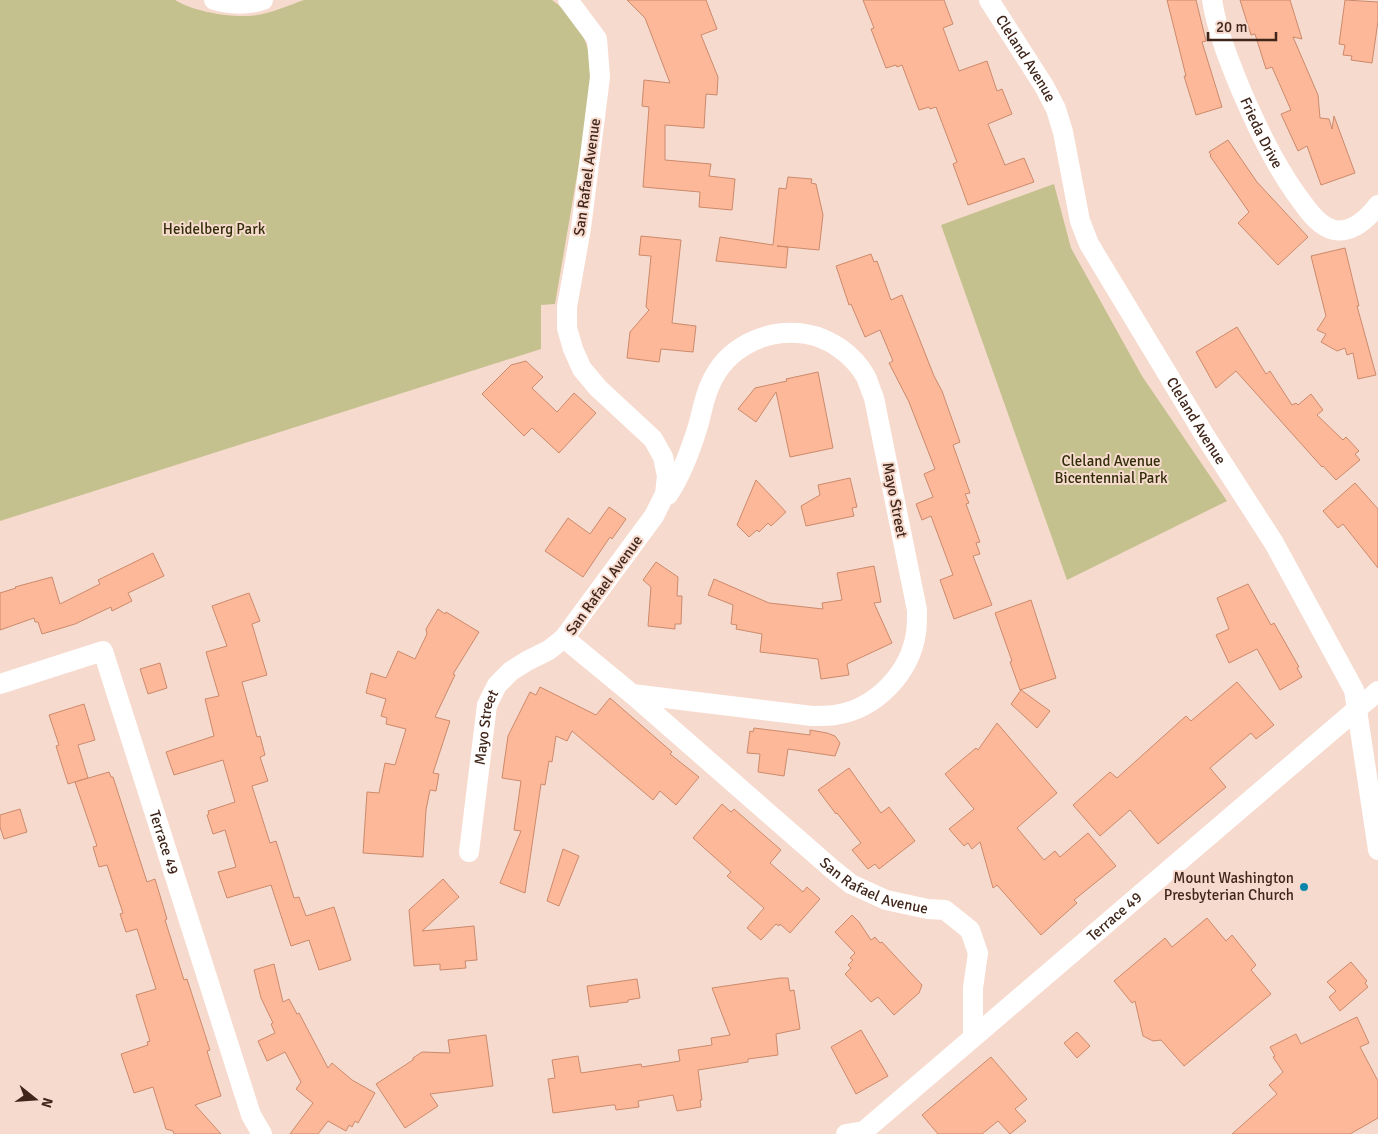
<svg xmlns="http://www.w3.org/2000/svg" width="1378" height="1134" font-family="Signika,sans-serif">
<style>
.green{fill:#c4c18e}
.building{fill:#fdb899;stroke:#cb8a6c}
.lines{fill:none;stroke-linecap:round;stroke-linejoin:round}
.minor{stroke:#fff;stroke-width:20}
.poi-dot{fill:#0886a9;stroke:#f7dace;stroke-width:2}
.labels{text-anchor:middle;stroke-width:4;stroke-linejoin:round;paint-order:stroke}
.street-label{font-size:15px;fill:#40261a;stroke:#f7dace}
.park-label{font-size:15px;fill:#302d07;stroke:#f7dace}
.poi-label{font-size:15px;fill:#40261a;stroke:#f7dace;text-anchor:end}
</style>
<rect width="100%" height="100%" fill="#f7dace"/>
<g class="green">
<path d="M 0,0 L 175,0 C 192,11 227,17 247,16 C 266,16 286,6 304,0 L 552,0 C 583,23 590,45 593,82 L 555,304 L 541,305 L 541,349 L 0,521 Z"/>
<polygon points="1054,184 1071,248 1142,376 1227,501 1067,580 941,225"/>
</g>
<g class="building">
<polygon points="627,0 706,0 717,29 701,35 718,77 717,95 706,94 704,128 665,125 665,160 711,164 709,176 735,179 732,210 699,207 700,192 643,187 649,107 642,106 644,80 670,83 645,18"/>
<polygon points="863,0 944,0 953,24 943,28 959,71 987,61 997,91 1002,89 1012,114 988,124 1005,165 1024,158 1034,182 968,205 953,164 957,162 936,107 930,109 929,107 919,110 902,65 897,67 896,65 886,68 871,29 874,28"/>
<polygon points="1167,0 1196,0 1206,41 1202,42 1222,107 1196,115 1184,76 1186,76"/>
<polygon points="1240,0 1290,0 1302,39 1293,37 1318,95 1320,118 1329,119 1332,129 1334,116 1355,173 1321,185 1307,146 1298,151 1281,114 1291,110 1272,67 1266,69 1255,34 1251,35"/>
<polygon points="1345,0 1378,2 1378,21 1372,63 1351,60 1352,56 1343,55 1345,45 1339,44"/>
<polygon points="1228,140 1257,182 1308,237 1278,265 1238,223 1249,212 1210,156 1211,155 1209,152"/>
<polygon points="788,177 812,179 811,183 816,184 823,215 819,250 777,246 788,247 786,268 716,261 720,237 773,245 779,188 786,189"/>
<polygon points="641,236 681,240 672,323 696,326 693,352 661,349 659,362 627,358 630,332 649,310 646,307 651,256 639,255"/>
<polygon points="1345,248 1359,306 1357,306 1376,375 1358,379 1353,353 1347,355 1345,348 1337,351 1321,342 1326,334 1317,330 1326,316 1311,256"/>
<polygon points="871,254 874,262 877,261 891,300 902,295 934,376 942,391 960,442 953,445 970,493 965,494 969,503 966,504 980,542 976,543 980,554 973,556 992,605 954,619 940,580 953,575 931,516 922,520 916,504 933,497 924,474 935,469 909,402 889,363 893,361 880,330 865,337 851,304 849,305 836,266"/>
<polygon points="1237,327 1266,374 1270,371 1292,405 1296,403 1298,405 1311,394 1323,410 1317,415 1343,440 1346,437 1359,451 1355,454 1360,460 1336,480 1323,466 1322,467 1236,371 1216,388 1196,352"/>
<polygon points="526,361 543,377 532,388 557,412 574,393 596,413 559,453 532,428 524,436 482,394 511,365"/>
<polygon points="818,372 833,448 790,457 776,392 756,422 738,409 755,388 787,381 786,379"/>
<polygon points="850,478 857,507 852,508 854,516 806,526 801,506 820,495 818,485"/>
<polygon points="756,480 786,512 771,526 768,523 759,532 757,530 749,537 737,525"/>
<polygon points="1355,483 1378,509 1378,568 1343,524 1338,528 1323,511"/>
<polygon points="609,507 626,519 612,539 610,537 583,577 545,551 568,518 590,534"/>
<polygon points="153,553 164,576 128,593 132,601 112,611 111,607 75,624 42,634 38,622 35,622 34,618 0,630 0,593 16,588 15,587 52,577 60,604 100,584 98,580"/>
<polygon points="656,562 678,577 677,596 682,596 681,624 675,624 675,629 648,626 651,587 643,580"/>
<polygon points="874,566 881,602 874,603 892,643 847,664 849,675 821,679 818,659 760,652 762,634 736,629 737,625 731,624 733,605 708,595 714,579 769,603 823,609 822,603 842,600 837,573"/>
<polygon points="1248,584 1271,625 1274,623 1299,667 1297,668 1302,677 1280,690 1257,649 1229,663 1216,635 1229,629 1217,598"/>
<polygon points="249,593 260,621 252,624 267,675 242,682 257,737 260,736 265,755 260,757 268,781 252,786 270,843 276,841 294,898 299,897 306,916 334,907 351,960 319,970 309,940 291,946 271,885 227,898 218,872 236,867 225,830 213,834 207,815 209,814 208,811 235,802 223,760 174,775 166,752 214,736 205,699 219,696 206,652 227,646 212,606"/>
<polygon points="1031,600 1056,678 1020,690 1010,662 1012,661 995,613"/>
<polygon points="438,609 445,614 446,612 479,632 453,674 455,675 435,717 450,721 433,773 439,774 436,791 430,790 426,810 423,857 363,853 367,792 379,793 385,763 395,765 406,729 386,724 387,718 381,716 386,699 366,693 371,673 386,678 398,651 415,659 427,634 426,629"/>
<polygon points="160,663 167,688 148,694 140,669"/>
<polygon points="1237,682 1274,725 1256,739 1251,733 1210,768 1226,787 1158,844 1130,810 1100,836 1073,805 1110,772 1117,778 1186,716 1191,721"/>
<polygon points="540,687 596,715 610,698 672,752 670,754 699,777 676,805 660,791 653,800 572,731 567,741 556,736 552,762 549,761 545,785 541,784 525,893 500,883 521,831 514,830 521,781 502,778 508,736 530,692 536,695"/>
<polygon points="1021,690 1050,711 1037,728 1011,704"/>
<polygon points="84,704 95,740 78,745 88,778 68,784 56,746 59,745 49,715"/>
<polygon points="997,723 1057,793 1017,828 1044,860 1055,851 1060,857 1088,833 1116,866 1074,900 1077,903 1041,935 997,885 993,888 980,842 972,849 968,843 964,846 949,829 974,809 945,774 976,748 978,750"/>
<polygon points="754,728 810,735 810,730 827,733 835,736 840,743 835,756 788,749 784,776 758,772 760,754 747,753 750,731 753,732"/>
<polygon points="849,768 881,813 889,807 915,841 879,869 875,864 868,869 852,850 861,843 837,813 836,814 818,790"/>
<polygon points="109,772 111,777 113,777 147,882 155,879 167,919 165,920 184,980 187,979 210,1050 207,1051 221,1096 195,1105 221,1134 174,1134 173,1131 166,1129 153,1087 134,1093 121,1054 148,1045 147,1042 150,1041 136,995 156,989 137,929 126,932 120,914 123,913 107,865 99,867 93,847 97,846 75,782"/>
<polygon points="722,804 731,812 734,809 781,850 770,863 803,892 807,887 820,899 790,933 780,924 779,926 776,924 761,940 747,928 764,908 727,876 731,872 693,838"/>
<polygon points="20,809 27,832 4,839 0,827 0,815"/>
<polygon points="563,849 579,856 559,906 547,901"/>
<polygon points="443,879 459,897 422,931 474,926 477,960 465,961 466,968 440,970 440,964 414,966 409,910"/>
<polygon points="852,915 859,922 871,940 875,937 880,943 882,942 922,985 919,993 894,1015 878,997 871,1002 845,974 851,968 848,965 853,960 850,958 855,953 835,932"/>
<polygon points="1207,918 1226,941 1232,935 1256,965 1251,970 1271,994 1184,1066 1161,1040 1153,1041 1143,1036 1135,1001 1132,1003 1114,981 1165,938 1172,947"/>
<polygon points="1351,962 1367,981 1365,983 1368,987 1340,1011 1329,997 1336,991 1327,982"/>
<polygon points="274,964 283,1002 289,999 297,1014 299,1013 328,1068 332,1063 352,1080 375,1093 358,1123 355,1121 352,1127 349,1125 346,1131 328,1121 318,1134 290,1134 313,1103 296,1089 301,1082 285,1052 267,1061 258,1041 275,1033 271,1024 273,1023 261,998 254,970"/>
<polygon points="780,978 788,978 790,991 794,990 800,1029 776,1034 778,1055 748,1059 748,1062 698,1070 702,1100 700,1100 701,1107 677,1111 673,1095 638,1101 639,1107 616,1110 615,1105 612,1105 553,1113 548,1079 555,1078 552,1060 578,1056 581,1073 641,1064 642,1067 680,1061 678,1050 712,1045 711,1038 730,1035 712,988"/>
<polygon points="637,979 640,998 628,1000 628,1002 590,1007 587,986"/>
<polygon points="1357,1017 1369,1043 1360,1047 1378,1081 1378,1118 1350,1134 1232,1134 1277,1094 1269,1085 1283,1072 1273,1057 1275,1056 1270,1047 1296,1034 1301,1044"/>
<polygon points="861,1030 888,1076 856,1094 831,1047"/>
<polygon points="1077,1032 1090,1046 1077,1058 1064,1043"/>
<polygon points="486,1035 493,1086 430,1094 438,1106 405,1128 376,1084 413,1060 413,1058 422,1052 450,1053 448,1040"/>
<polygon points="991,1057 1027,1099 1015,1109 1026,1121 1010,1134 998,1121 982,1134 938,1134 922,1115"/>
</g>
<g class="lines">
<g class="minor">
<path d="M 214,0 C 231,5 247,5 263,0"/>
<path id="s1" d="M 568,0 L 597,39 L 600,77 L 581,228 L 567,307 L 567,328 L 573,349 L 582,369 L 598,388 L 653,439 L 663,457 L 667,476 L 665,494 L 654,516 L 564,638 L 632,694 L 831,868 L 851,884 L 886,900 L 928,909 L 945,910 L 970,930 L 978,953 L 973,988 L 973,1037"/>
<path id="s2" d="M 989,0 L 1044,86 L 1056,109 L 1063,132 L 1080,221 L 1089,244 L 1205,436 L 1274,543 L 1354,690 L 1378,850"/>
<path id="s3" d="M 1212,0 C 1217,31 1229,61 1241,90 C 1257,127 1273,161 1296,194 C 1306,207 1317,226 1334,230 C 1352,233 1368,218 1378,205"/>
<path id="s4" d="M 0,684 L 103,651 L 251,1115 L 262,1134"/>
<path d="M 632,694 L 812,716 C 820,716 828,716 835,715 C 876,709 910,673 916,633 C 917,626 917,618 917,610 L 874,398 C 871,391 869,384 866,377 C 854,355 830,338 806,334 C 766,328 726,347 710,385 C 704,398 702,412 698,426 C 691,449 682,474 668,495"/>
<path id="s5" d="M 469,852 L 487,705 L 497,685 L 511,671 L 527,661 L 549,650 L 564,638"/>
<path id="s6" d="M 846,1134 L 864,1131 L 1378,691"/>
</g>
</g>
<circle class="poi-dot" cx="1304" cy="887" r="5"/>
<g class="labels">
<g class="street-label">
<text dy="5" stroke="none"><textPath href="#s2" startOffset="69">Cleland Avenue</textPath></text>
<text dy="5" stroke="none"><textPath href="#s3" startOffset="142">Frieda Drive</textPath></text>
<text transform="translate(587 177) rotate(-82)" y="5">San Rafael Avenue</text>
<text dy="5" stroke="none"><textPath href="#s2" startOffset="474">Cleland Avenue</textPath></text>
<text transform="translate(895 500) rotate(79)" y="5">Mayo Street</text>
<text transform="translate(604 585) rotate(-54)" y="5">San Rafael Avenue</text>
<text dy="5" stroke="none"><textPath href="#s5" startOffset="126">Mayo Street</textPath></text>
<text dy="5" stroke="none"><textPath href="#s4" startOffset="309">Terrace 49</textPath></text>
<text dy="5" stroke="none"><textPath href="#s1" startOffset="1118">San Rafael Avenue</textPath></text>
<text dy="5" stroke="none"><textPath href="#s6" startOffset="348">Terrace 49</textPath></text>
</g>
<g class="park-label">
<text x="214" y="234">Heidelberg Park</text>
<text x="1111" y="466">Cleland Avenue<tspan x="1111" dy="17">Bicentennial Park</tspan></text>
</g>
<g class="poi-label">
<text x="1294" y="883">Mount Washington<tspan x="1294" dy="17">Presbyterian Church</tspan></text>
</g>
</g>
<g transform="translate(35 1099) rotate(107)" stroke="#f7dace" stroke-width="4" paint-order="stroke">
<path d="M0-4L9 19L0 12L-9 19Z" fill="#40261a"/>
<text y="-8" font-size="14" font-weight="bold" text-anchor="middle" fill="#40261a">N</text>
</g>
<path d="M1208 32v8h68v-8" fill="none" stroke="#40261a" stroke-width="2.5"/>
<text x="1216" y="32" font-size="15" fill="#40261a" stroke="#f7dace" stroke-width="4" paint-order="stroke">20 m</text>
</svg>
